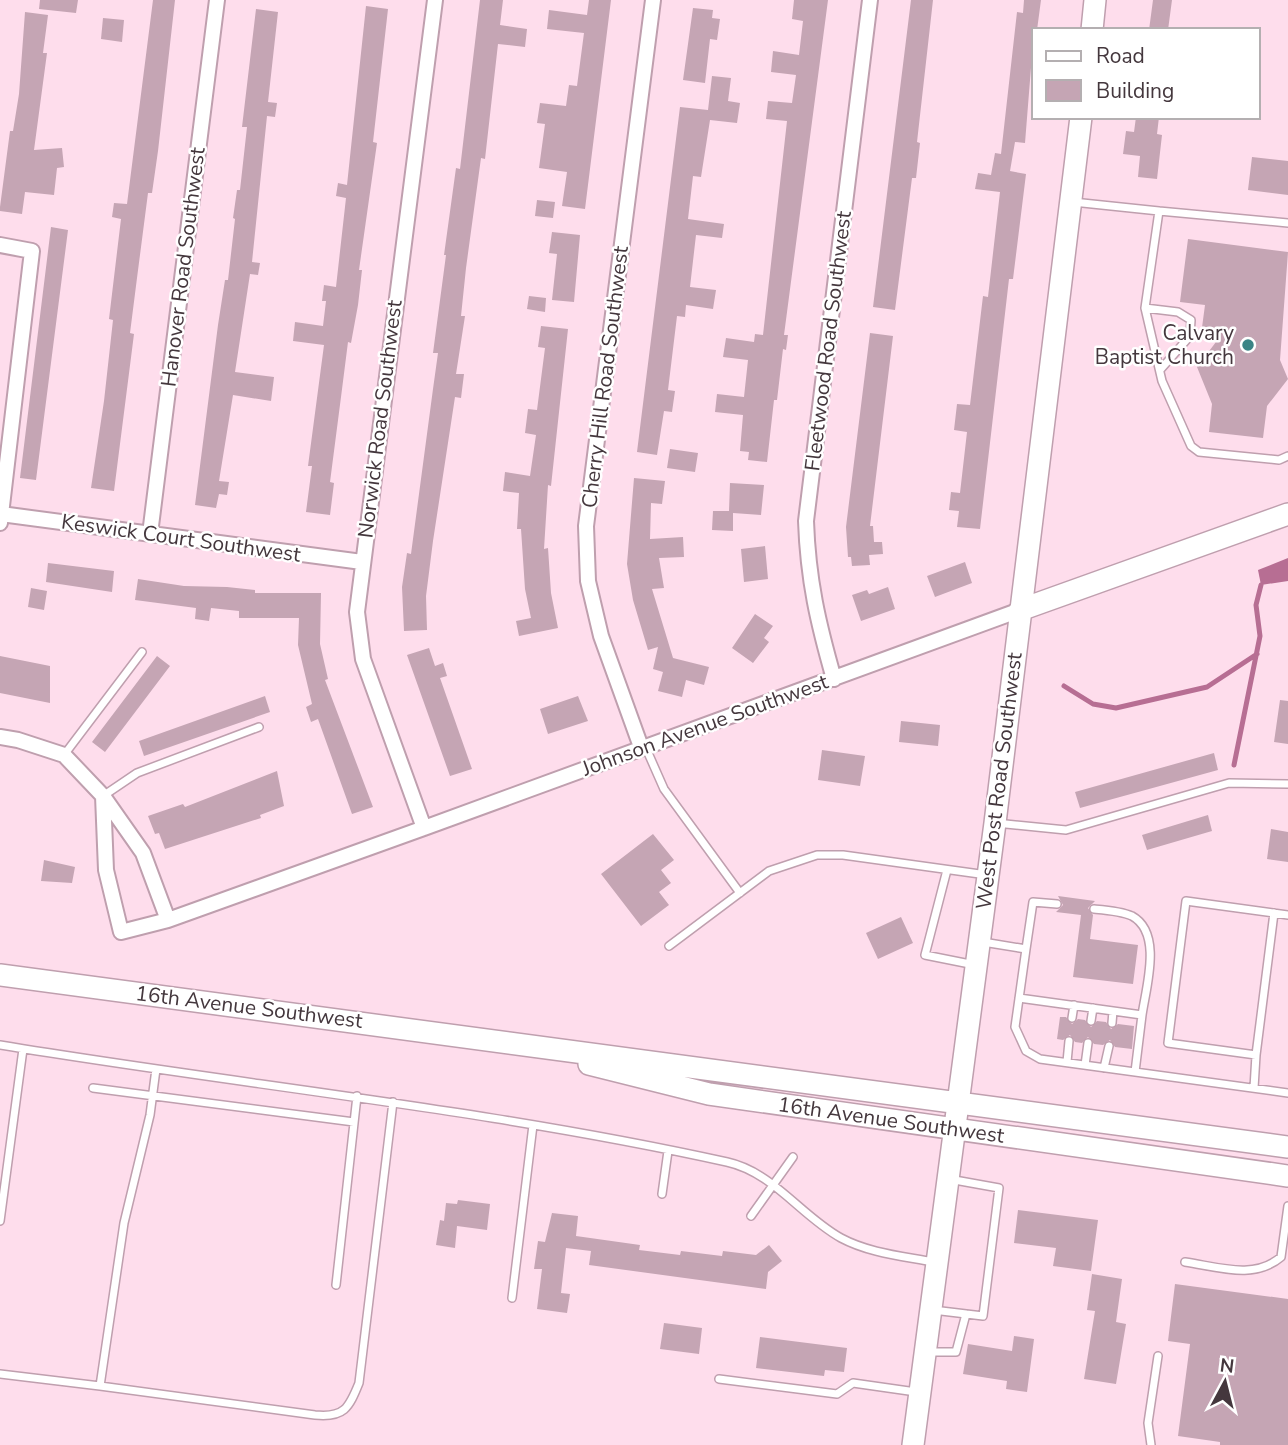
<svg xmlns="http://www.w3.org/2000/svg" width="1288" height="1445" viewBox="0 0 1288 1445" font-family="'Nunito Sans',sans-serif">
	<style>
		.water { fill: #b76e93 }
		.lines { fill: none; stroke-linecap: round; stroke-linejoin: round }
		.stream { stroke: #b76e93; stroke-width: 5 }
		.building { fill: #c5a5b4 }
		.lane-casing { stroke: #bf9fae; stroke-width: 10 }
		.street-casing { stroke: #bf9fae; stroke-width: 18 }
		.secondary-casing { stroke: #bf9fae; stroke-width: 24 }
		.lane { stroke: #fff; stroke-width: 7 }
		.street { stroke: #fff; stroke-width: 14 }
		.secondary { stroke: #fff; stroke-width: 21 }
		.poi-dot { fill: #3a8385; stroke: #fff; stroke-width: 2.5 }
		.labels { text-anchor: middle; stroke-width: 5; stroke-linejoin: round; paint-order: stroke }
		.street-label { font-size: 21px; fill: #44373d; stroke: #fff }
		.poi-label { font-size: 21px; fill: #44373d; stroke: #fff; text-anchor: end }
	</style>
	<rect width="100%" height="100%" fill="#feddec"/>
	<path class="water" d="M1288 558V581L1261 585 1258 570Z"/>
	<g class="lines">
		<path class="stream" d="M1064 686 1093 704 1116 708 1207 687 1257 654
			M1234 765 1260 636 1256 605 1261 585"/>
	</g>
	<path class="building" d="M40 0H78L76 13 39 9Z
		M153 0H175L158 151 152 193H148L137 278 130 333 134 334 114 491 91 488 104 401 113 320 109 319 121 219 112 217 114 203 127 204Z
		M480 0H503L500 25 527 29 525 47 498 44 485 159 481 158 466 268 461 316H465L456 374H464L461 398 455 397 433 541 426 596 427 630 404 631 402 587 407 553 411 554 433 389 438 353H433L446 255H444L456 168 460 169Z
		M589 0H611L585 209 562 206 567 172 539 168 545 124 537 123 540 103 566 106 569 85 577 86 584 33 547 29 549 10 587 15Z
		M794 0H828L784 335H788L786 350 783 349 777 400H774L767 462 748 460 749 452 740 451 743 415 715 412 717 394 744 397 748 360 723 357 726 338 754 342 755 334 763 335 787 121 766 119 768 101 792 103 796 75 771 72 773 51 799 55 803 21 792 19Z
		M911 0H933L917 142 920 143 916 178H912L895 310 873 307Z
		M1024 0H1041L1037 30H1034L1025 143 1015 142 1010 171 1026 174 1013 279H1009L980 529 957 527 959 511 949 510 951 492 960 493 967 432 954 430 957 404 970 405 983 296 988 297 1000 192 975 189 978 173 991 175 995 153 1001 154 1017 12 1023 13Z
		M1153 0H1172L1168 30H1149Z
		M366 6 388 9 373 142 377 143 359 270H362L358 305 351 343 348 342 341 397 330 482 334 483 330 515 306 512 312 466H308L324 345 293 341 295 322 323 326 326 301H322L324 285 336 287 346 198 336 196 338 183 347 185Z
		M693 8 713 10 712 18 720 19 717 40 710 39 705 83 683 80Z
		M256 9 278 12 268 102 277 103 275 117 267 116 252 262 260 263 258 275 250 274 235 372 274 377 271 401 233 395 219 481 229 482 227 495 219 494 216 508 195 505 218 325 225 280H228L235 219 233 218 237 190H240L247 127H242Z
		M25 12 48 15 43 53H47L34 150 62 148 64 167 57 168 54 195 25 192 22 214 0 211V207L10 131H13L19 94Z
		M103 18 124 20 122 42 101 39Z
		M712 76 731 78 728 101 740 103 737 123 710 120 701 177 693 176 688 219 724 224 722 238 696 235 690 287 716 290 713 309 686 305 685 317 677 316 668 390 675 391 672 412 664 411 657 455 637 452 680 107 708 110Z
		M1136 117H1159L1157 134 1162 135 1157 179 1138 177 1140 156 1123 154 1126 131 1134 132Z
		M1252 157 1288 161V195L1248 190Z
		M537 200 555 202 553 218 535 216Z
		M51 227 68 230 36 480 20 478Z
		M552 232 580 235 574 302 552 300 557 254 549 253Z
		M1188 239 1288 252 1280 360 1288 379 1267 406 1263 438 1209 432 1212 404 1197 367 1219 338 1201 335 1205 305 1180 302Z
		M529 296 546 298 545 312 527 309Z
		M541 326 568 329 551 486 548 485 544 549 548 548 551 593 558 628 519 636 516 621 531 618 525 589 521 529H517L519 493 503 491 505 472 530 476 536 435 525 433 528 409 537 410 545 348 538 347Z
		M870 333 893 336 870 526H873L874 542H882L883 554 869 555 870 565 852 566 851 557H848L846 527Z
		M670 449 698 453 695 472 667 468Z
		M634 478 665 481 662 504 651 503 650 539 683 537 684 557 659 558 664 588 652 589 673 658 709 667 704 685 686 680 682 697 658 691 663 672 653 669 658 647 648 650 633 600 627 564Z
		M730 483 764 485 761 515 733 513V531L712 530 713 511H729Z
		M765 546 768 579 744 582 741 549Z
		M965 562 972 583 935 597 927 576Z
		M48 563 114 571 112 592 46 582Z
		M138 579 184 586 227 587 255 590V593H321L320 644 328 679 325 680 373 807 352 814 318 719 311 722 306 707 312 704 298 645 299 618H239V611L211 608 209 621 195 619 196 608 135 600Z
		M888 587 895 609 861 621 852 595 867 590 869 594Z
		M31 588 47 591 44 610 28 607Z
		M755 614 773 626 764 638 769 642 753 663 732 648Z
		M429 648 435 666 443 663 447 676 440 678 472 769 450 776 407 655Z
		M0 656 50 666V703L0 693Z
		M157 656 170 666 105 752 92 742Z
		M265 696 270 712 144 756 139 741Z
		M578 696 588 721 548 734 540 709Z
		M1280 700 1288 701V744L1274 742Z
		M901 721 940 725 938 746 899 742Z
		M822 750 865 756 860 786 818 780Z
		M1214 753 1218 770 1080 808 1075 792Z
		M277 771 284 806 260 815 261 818 165 849 159 833 155 834 148 816 183 804 185 807Z
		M1208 815 1212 831 1147 850 1142 835Z
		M1271 829 1288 832V862L1267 859Z
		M653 834 674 860 661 870 671 883 659 892 669 905 641 926 601 874Z
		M44 860 75 867 72 883 41 881Z
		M1058 896 1095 901 1088 908 1093 915 1090 939 1138 945 1133 984 1073 977 1081 915 1056 912 1063 905Z
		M901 917 913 943 878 959 866 933Z
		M1060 1017H1066L1072 1024 1078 1019 1085 1020 1091 1027 1097 1021 1106 1022 1111 1029 1118 1024 1134 1026 1132 1049 1115 1047 1110 1040 1103 1045 1094 1044 1088 1037 1082 1043 1075 1042 1070 1035 1063 1040 1057 1039Z
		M458 1200 490 1204 487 1230 457 1226 455 1248 436 1245 440 1220 444 1221 446 1203 457 1204Z
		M1018 1210 1098 1220 1091 1271 1053 1266 1056 1248 1014 1243Z
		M552 1213 578 1216 576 1236 640 1245 639 1250 680 1255 681 1251 722 1256 723 1251 756 1255 769 1245 782 1261 768 1272 766 1289 589 1265 591 1251 566 1248 561 1293 570 1294 567 1313 537 1309 542 1269H534L538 1241 545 1242Z
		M1092 1274 1122 1279 1116 1322 1126 1324 1116 1384 1084 1379 1095 1311 1087 1310Z
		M1175 1284 1288 1299V1445H1220V1442L1178 1436 1190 1344 1168 1341Z
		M664 1323 702 1328 699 1354 660 1349Z
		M1014 1336 1034 1339 1027 1392 1006 1389 1007 1381 963 1374 968 1344 1012 1351Z
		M760 1337 847 1348 844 1372 825 1370 824 1376 756 1368Z"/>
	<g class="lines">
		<defs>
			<path id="lane" d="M1073 202 1159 211
				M1288 223 1159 211 1145 308 1162 381 1191 446 1199 452 1279 460 1288 456
				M1145 308 1178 312 1191 320 1190 336 1160 370
				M645 746 664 789 740 893
				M64 755 142 652
				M103 796 137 773 259 727
				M996 823 1066 830 1229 783 1288 784
				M947 870 925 955 975 965
				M1094 909C1106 910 1121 911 1132 916 1163 933 1146 987 1142 1015
				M983 942 1026 949 1015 1027 1026 1051 1040 1059 1288 1093
				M669 946 769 871 817 855H843L987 875
				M1026 949 1033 902 1057 904
				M1019 998 1142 1015 1135 1072
				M1072 1018 1074 1005
				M1091 1021 1093 1008
				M1112 1023 1113 1011
				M0 1045C242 1085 487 1109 727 1162 773 1172 801 1216 841 1238 869 1253 902 1256 933 1262
				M1256 1055 1274 913
				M1067 1062 1069 1041
				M1085 1065 1088 1043
				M1104 1068 1109 1046
				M156 1069 150 1115 124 1223 100 1386 315 1415C344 1418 349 1408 359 1383L393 1102
				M93 1088 354 1122
				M1254 1088 1256 1055 1168 1043 1186 901 1288 915
				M662 1194 668 1151
				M751 1216 793 1157
				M0 1221 23 1049
				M1185 1262C1219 1267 1254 1280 1281 1257L1288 1206
				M336 1285 357 1096
				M512 1298 533 1125
				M933 1310 983 1316 999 1188 949 1179
				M926 1352H956L966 1314
				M0 1374 100 1386
				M719 1379 837 1394 853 1383 916 1392
				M1151 1445 1148 1423 1158 1356"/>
			<path id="street" d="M0 245 32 251 0 523
				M1 514 362 562
				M150 534 217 0
				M834 679C818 623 808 580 806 521L870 0
				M0 737 18 740 64 755 103 796 143 853 168 920
				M641 747 601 636 588 581 586 526 653 0
				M103 796 106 870 121 932 168 920 424 828 1020 610
				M424 828 363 659 357 612 435 0"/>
			<path id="secondary" d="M1092 30 1095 0
				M1020 610 1288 514
				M0 975 1288 1147
				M589 1064 709 1094 1288 1176
				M913 1445 995 823 1081 117"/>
		</defs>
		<use href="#lane" class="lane-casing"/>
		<use href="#street" class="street-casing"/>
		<use href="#secondary" class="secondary-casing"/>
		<use href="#lane" class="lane"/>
		<use href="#street" class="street"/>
		<use href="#secondary" class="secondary"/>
	</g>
	<circle class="poi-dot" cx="1248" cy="345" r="7"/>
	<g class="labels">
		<g class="street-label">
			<text transform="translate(183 267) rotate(-83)" y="7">Hanover Road Southwest</text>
			<text transform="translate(828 341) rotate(-83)" y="7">Fleetwood Road Southwest</text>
			<text transform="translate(605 377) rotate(-83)" y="7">Cherry Hill Road Southwest</text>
			<text transform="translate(380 419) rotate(-83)" y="7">Norwick Road Southwest</text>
			<text transform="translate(181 538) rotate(8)" y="7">Keswick Court Southwest</text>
			<text transform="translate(705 725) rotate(-20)" y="7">Johnson Avenue Southwest</text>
			<text transform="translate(999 781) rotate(-83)" y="7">West Post Road Southwest</text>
			<text transform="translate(249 1007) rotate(7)" y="7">16th Avenue Southwest</text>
			<text transform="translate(891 1120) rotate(8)" y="7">16th Avenue Southwest</text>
		</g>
		<g class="poi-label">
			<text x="1234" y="340">Calvary<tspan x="1234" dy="24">Baptist Church</tspan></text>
		</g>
	</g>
	<rect x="1032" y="28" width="228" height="91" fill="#ffffff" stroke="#b4afb1" stroke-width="2"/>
	<rect x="1046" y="51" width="35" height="10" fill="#ffffff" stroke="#b4afb1" stroke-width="2"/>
	<text x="1096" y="63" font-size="21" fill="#44373d">Road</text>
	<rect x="1046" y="80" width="35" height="21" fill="#c5a5b4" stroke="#b4afb1" stroke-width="2"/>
	<text x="1096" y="98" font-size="21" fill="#44373d">Building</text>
	<g transform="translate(1225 1382) rotate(7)" stroke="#ffffff" stroke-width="5" paint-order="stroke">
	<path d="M0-5L12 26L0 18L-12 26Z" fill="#44373d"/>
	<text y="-10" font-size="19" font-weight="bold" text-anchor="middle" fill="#44373d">N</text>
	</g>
</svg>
